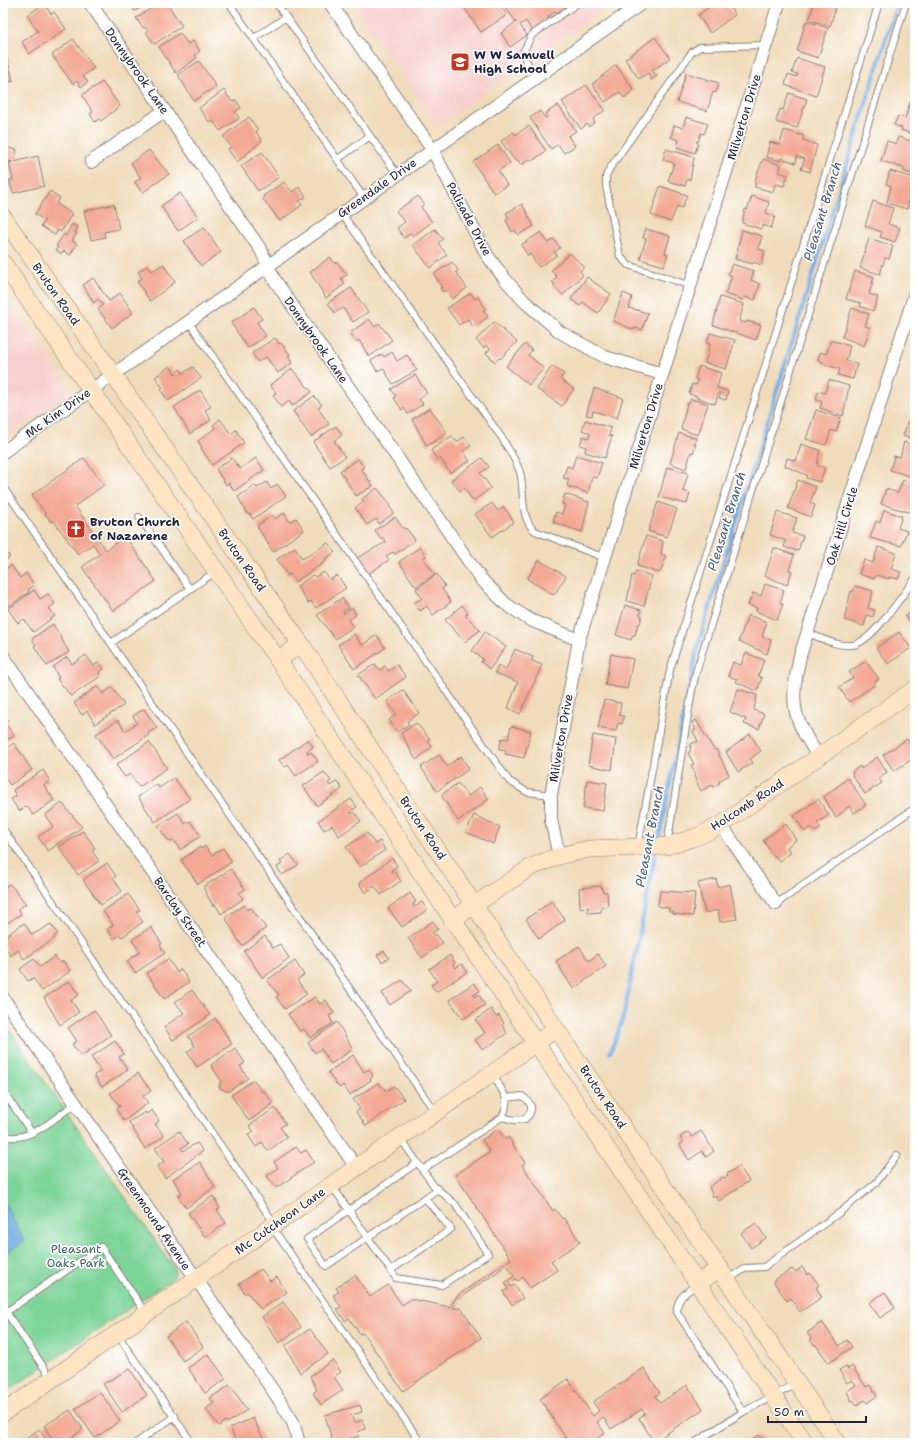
<svg xmlns="http://www.w3.org/2000/svg" width="918" height="1446" viewBox="0 0 918 1446" font-family="'Shantell Sans',sans-serif">
	<style>
		.built { fill: #f7d0cd }
		.green { fill: #7dd499; stroke: #507b6a }
		.water { fill: #74afe5; stroke: #4b6890 }
		.lines { fill: none; stroke-linecap: round; stroke-linejoin: round }
		.stream { stroke: #74afe5; stroke-width: 4 }
		.building { fill: #f3a893 }
		.lane-casing { stroke: #897e7a; stroke-width: 8 }
		.street-casing { stroke: #897e7a; stroke-width: 14 }
		.secondary-casing { stroke: #897e7a; stroke-width: 18 }
		.lane { stroke: #fff; stroke-width: 6 }
		.street { stroke: #fff; stroke-width: 12 }
		.secondary { stroke: #fde5c4; stroke-width: 17 }
		.labels { text-anchor: middle; stroke-width: 3.5; stroke-linejoin: round; paint-order: stroke }
		.poi-label { font-size: 12px; font-weight: bold; fill: #22223b; stroke: #fff; text-anchor: start }
		.street-label { font-size: 12px; fill: #22223b; stroke: #fff }
		.park-label { font-size: 12px; fill: #42605c; stroke: #fff }
		.water-label { font-size: 13px; font-style: italic; fill: #435a7f; stroke: #fff }
	</style>
	<rect width="100%" height="100%" fill="#fff"/>
	<filter id="ink" filterUnits="userSpaceOnUse"><feTurbulence type="fractalNoise" baseFrequency=".025" numOctaves="2"/><feDisplacementMap in="SourceGraphic" scale="8" xChannelSelector="R" yChannelSelector="G"/><feConvolveMatrix kernelMatrix="1 2 1 2 8 2 1 2 1" color-interpolation-filters="sRGB"/></filter>
	<filter id="wash" filterUnits="userSpaceOnUse"><feTurbulence type="fractalNoise" baseFrequency=".012" numOctaves="4" result="noise"/><feDisplacementMap in="SourceGraphic" scale="16" xChannelSelector="R" yChannelSelector="G"/><feGaussianBlur stdDeviation="0.9" result="paint"/><feColorMatrix in="noise" values="0 0 0 0 0 0 0 0 0 0 0 0 0 0 0 0 0 1.4 0 .05"/><feComposite in="paint" operator="in"/></filter>
	<g filter="url(#wash)">
		<rect width="100%" height="100%" fill="#f0dbba"/>
		<path class="built" d="M352 3H613L437 126Z
			M3 294 69 387 65 396 3 439Z"/>
		<path class="green" d="M3 1021 174 1268 175 1274 172 1279 3 1394Z"/>
		<path class="water" d="M3 1200 24 1241 6 1253 3 1249Z"/>
		<g class="lines">
			<path class="stream" d="M658 843 698 645 897 3
				M610 1053 623 1018 656 851"/>
		</g>
		<g id="blocks">
			<path class="building" d="M127 3H148L135 11 130 5 129 6Z
				M159 3H167L182 26 154 44 146 32 148 31 145 27 143 28 136 18Z
				M461 3H498L507 15 481 32Z
				M502 3H572L557 13 556 11 548 17 549 19 532 31 526 21 520 25 527 35 510 47 501 33 516 22Z
				M709 3H727L735 15 710 33 698 15 711 6Z
				M814 3H837L830 26 809 20Z
				M44 4 51 14 54 12 66 29 29 54 22 42 38 31 27 15Z
				M806 21 828 28 818 58 797 51Z
				M180 33 188 44 193 41 200 51 195 55 197 58 176 73 159 47Z
				M655 37 670 58 652 71 657 76 651 80 648 73 639 79 625 59Z
				M73 39 94 68 83 76 88 82 81 87 77 81 73 84 52 55Z
				M3 50H5L13 81 3 84Z
				M797 58 825 67 816 96 785 85 788 74 797 77 798 74 792 73Z
				M199 61 216 86 194 101 178 75Z
				M616 65 634 90 624 98 620 92 605 102 592 84Z
				M686 73 719 83 716 93 713 92 707 111 677 102Z
				M102 82 120 106 101 121 99 119 95 122 90 114 93 112 82 95Z
				M586 85 605 110 593 119 595 122 589 127 587 124 581 129 562 102Z
				M224 90 232 102 236 100 241 108 235 112 239 118 220 131 213 121 210 123 199 108Z
				M789 93 807 99 797 128 776 122 780 109 783 110Z
				M910 103 915 105V135L901 130 902 128 894 125 898 116 905 118Z
				M558 105 576 131 568 136 575 146 564 153 558 144 551 149 530 118 540 111 545 118 547 117 545 114Z
				M249 117 258 130 256 132 262 141 237 162 228 149 231 147 223 136Z
				M686 117 708 124 704 134 701 133 698 142 696 141 698 144 695 153 677 147 679 140 671 137 674 125 683 128Z
				M529 126 546 151 532 161 530 159 521 165 518 160 515 161 501 141 514 132 515 135Z
				M784 130 804 136 803 140 817 145 810 172 801 169 805 159 797 156 796 163 781 158 780 161 766 157 770 142 780 145Z
				M898 137 915 142 912 158 915 159V175L903 171 904 168 881 161 887 141 896 144Z
				M498 145 510 163 498 171 507 185 494 193 473 162Z
				M5 147 17 150 14 162 38 156 44 186 13 193 9 180H13L9 163 12 162 3 160Z
				M666 149 694 157 690 180 687 179 685 186 668 181 674 163 663 160Z
				M149 150 169 174 142 193 135 182 141 178 131 163Z
				M262 152 279 177 258 191 241 166Z
				M763 159 781 165 779 172 788 175 784 186 775 184 773 192 755 187V180Z
				M890 171 915 178 907 209 887 203 891 186 886 184Z
				M284 182 292 192 299 187 306 197 299 201 302 205 280 221 263 199 264 198 263 196Z
				M660 186 687 195 682 208 677 206 671 222 651 215Z
				M50 191 60 198 56 203 72 214 61 232 58 230 55 235 41 226 45 221 35 214Z
				M180 193 198 217 178 231 161 206Z
				M418 196 424 204 421 207 432 222 413 236 411 233 404 238 397 228 405 222 396 211Z
				M752 196 769 202 766 213 775 216 771 228 763 225 761 229 742 223 745 209 747 210Z
				M873 201 893 208 888 224 900 228 895 242 880 237 882 232 865 226Z
				M114 204 119 229 104 232 105 237 91 240 84 211Z
				M522 204 534 226 518 235 515 230 512 232 506 220 509 218 506 213Z
				M72 224 78 228 75 232 77 233 72 241 77 244 70 255 64 251 61 254 56 250 58 247 56 246 64 234 66 236Z
				M204 227 221 252 201 266 184 241Z
				M435 229 443 239 438 243 447 255 430 268 413 245Z
				M646 229 670 236 665 253 668 254 664 266 640 259 646 239 643 238Z
				M742 230 762 236 758 249 765 251 761 265 754 262 753 264 735 259Z
				M541 232 548 243 554 239 560 248 554 252 557 255 539 267 530 254 528 256 521 245Z
				M869 238 893 246 889 259 885 258 880 274 860 268Z
				M570 253 584 267 580 271 583 275 563 295 553 286 555 284 552 282 557 277 551 271Z
				M330 257 335 264 337 262 347 275 341 278 345 284 326 298 310 272Z
				M452 262 458 270 456 272 467 288 452 299 446 290 443 292 440 288 442 287 434 274Z
				M163 264 175 282 150 301 137 281 142 278 138 272 148 265 152 271Z
				M732 264 754 271 751 280 760 284 755 300 745 297 743 300 725 294 732 276 728 274Z
				M855 271 874 277 869 294 878 297 873 311 860 306 861 303 846 299Z
				M587 277 611 294 598 313 583 302 580 306 571 299Z
				M93 278 109 301 120 293 133 313 112 328 98 309 103 305 98 299 94 303 83 285Z
				M351 288 368 312 353 322 343 308 335 313 328 303Z
				M471 293 475 299 478 297 486 309 483 310 488 317 473 327 468 319 459 325 447 308Z
				M623 293 632 297 629 308 648 313 642 330 635 328 634 330 613 321Z
				M720 297 744 304 739 321 746 323 747 321 761 325 756 340 713 325Z
				M254 307 262 319 257 322 266 336 248 348 231 323Z
				M852 308 869 314 865 326 870 328 864 346 842 337Z
				M369 319 375 327 379 323 392 340 369 357 359 340 357 342 350 333Z
				M494 322 517 342 500 359 499 358 495 362 486 353 490 349 486 345 484 348 476 340Z
				M710 333 735 340 726 369 705 363 710 344 707 343Z
				M275 338 279 344 281 343 290 355 288 356 292 363 278 373 266 357 258 362 252 353Z
				M831 340 850 346 846 361 857 364 853 379 838 375 840 369 823 364V362L818 360 820 352 826 354Z
				M525 344 532 350 528 355 544 368 529 385 506 366Z
				M392 352 397 361 407 355 417 370 393 384 383 368 377 371 371 361 382 354 384 357Z
				M170 366 175 374 180 369 183 373 193 367 201 378 168 401 161 390 163 388 155 377Z
				M552 366 564 374 560 379 574 389 562 406 537 389Z
				M699 366 721 373 717 388 728 391 726 400 719 398 721 393 719 392 715 404 697 398V396L689 394 692 384 696 385 698 380 695 379Z
				M292 369 312 392 292 406 289 401 281 407 273 395 276 393 270 385Z
				M415 375 427 393 419 399 423 404 408 414 404 408 402 410 394 398 396 396 391 389Z
				M829 380 849 386 843 416 820 408 822 402 816 400 818 391 825 393Z
				M594 388 623 398 617 418 593 411 592 416 586 415Z
				M200 390 211 407 205 410 211 420 190 434 174 407Z
				M314 396 322 405 318 408 329 424 311 437 293 411Z
				M691 399 708 404 698 435 681 429 687 403 689 404Z
				M430 408 447 433 427 446 412 419Z
				M915 408V438L910 437V438L903 436 908 421 910 422Z
				M816 410 841 418 836 432 831 430 826 445 806 439Z
				M220 419 231 434 236 430 244 443 212 465 201 448 202 447 198 441 215 428 213 425Z
				M585 420 611 428 609 436H612L605 458 585 452 586 447 580 445 583 436 589 438 590 433 582 430Z
				M336 426 342 435 334 441 345 457 330 467 313 442Z
				M679 433 696 438 694 444H696L693 453 691 452 686 469 670 463Z
				M452 436 457 442 464 437 471 446 463 451 470 461 450 473 440 458 437 460 431 450Z
				M904 442 915 446V478L890 470 894 456 900 457Z
				M801 444 820 450 817 465 825 468 820 482 806 478 807 475 785 466 787 458 796 461Z
				M576 455 602 463 597 478 592 477 588 493 567 486 569 479 563 478 567 466 572 468Z
				M84 458 104 485 75 506 106 550 125 536 156 581 113 611 82 567 100 554 93 544 78 554 53 520 51 522 32 495Z
				M232 458 240 469 256 458 264 470 234 491 229 483 226 485 216 469Z
				M482 458 489 467 480 473 491 488 473 501 464 488 460 491 451 480Z
				M358 459 364 467 361 469 373 486 356 496 340 471Z
				M667 467 688 473 683 491 690 493 687 504 659 497Z
				M798 480 816 487 810 503 815 505 811 517 788 508Z
				M903 480 915 483V514L881 504 886 489 898 493Z
				M267 482 271 489 277 484 286 496 253 519 250 514 248 515 238 497 255 485 257 488Z
				M377 488 391 505 389 506 394 513 379 524 376 519 367 525 355 508 364 502 362 499Z
				M565 494 589 502 582 532 553 522 556 512 562 514 565 505 562 504Z
				M658 502 677 509 667 537 648 531Z
				M492 503 498 511 504 507 514 522 492 537 475 514Z
				M884 510 902 516 898 528 907 531 901 546 870 538 876 521 880 523Z
				M777 512 797 518 792 533 803 536 798 551 784 547 786 541 770 535Z
				M284 513 290 522 296 518 304 530 273 552 257 526 272 515 275 519Z
				M395 517 403 528 407 529 415 540 395 554 393 552 386 556 389 560 368 574 357 558 386 542 383 538 381 539 375 530Z
				M646 536 663 541 661 554 666 556 660 573 637 566Z
				M328 543 335 552 325 559 326 561 295 582 290 574 288 576 277 559 295 547 302 559Z
				M420 547 426 556 423 558 435 574 416 587 399 562Z
				M878 547 896 553 891 569 901 572 898 579 889 577V579L876 575 874 579 859 574 864 560 873 563Z
				M3 548 10 557 3 562Z
				M774 548 794 555 789 570 792 571 787 585 765 576Z
				M539 560 566 576 554 595 527 579Z
				M11 565 20 578 26 573 34 585 28 590 29 592 6 608 3 604V571Z
				M636 571 652 576 644 606 627 601 632 575 634 576Z
				M324 572 330 580 337 575 346 588 316 608 311 601 308 603 297 586 313 575 315 577Z
				M437 574 445 586 442 589 451 602 433 615 427 606 420 611 414 603 422 598 416 589Z
				M765 584 784 590 780 603 783 604 777 620 756 611 757 608 748 605 753 593 761 596Z
				M855 586 873 591 868 608 875 610 873 617 867 615 864 626 844 620 851 591 853 592Z
				M34 590 40 599 48 594 55 604 49 608 55 616 33 632 24 619 18 623 8 609Z
				M342 598 349 608 343 612 344 614 352 608 356 615 348 620 353 627 335 639 317 615Z
				M462 605 468 613 465 615 480 630 465 642 445 620Z
				M625 605 641 610 640 615 642 616 640 624H638L635 635H633L631 640 616 635Z
				M914 610 915 621 911 624 905 616Z
				M748 615 767 622 762 637 771 640 767 654 739 641Z
				M53 624 69 652 47 666 34 646 36 645 32 639Z
				M485 632 506 647 490 669 481 662 483 659 472 651Z
				M899 632 911 648 888 664 876 648Z
				M354 634 362 645 377 635 385 648 354 669 338 645Z
				M515 649 533 657 532 661 542 665 520 714 508 708 518 682 495 673 498 665 506 669Z
				M746 653 764 660 758 676 762 678 757 691 736 682 737 679 728 676 733 662 741 665Z
				M611 654 633 659 627 689 605 685Z
				M86 655 94 666 99 662 104 669 99 672 101 676 71 696 57 679 59 678 53 667 67 657 72 664Z
				M866 661 879 679 873 683 875 685 849 702 839 687 853 678 849 672Z
				M375 664 380 670 385 666 388 671 397 665 406 677 375 699 358 675Z
				M98 686 103 694 112 687 124 705 95 724 87 711 82 715 74 703Z
				M738 689 757 695 754 710 764 714 759 729 744 724 746 719 730 712Z
				M403 690 419 713 407 721 409 724 397 732 389 720 396 714 387 701Z
				M604 700 621 703 619 715 624 716 622 724 618 723 616 731 598 728Z
				M144 709 157 728 148 733 149 735 113 759 96 734 118 720 125 731 137 723 133 716Z
				M3 713 8 720 5 723 14 735 3 743Z
				M696 720 714 750 716 749 729 775 719 781 720 783 713 787 712 785 701 791 694 776 696 775 691 765 694 764 688 753 690 752 691 744 698 741 693 731 696 730 692 722Z
				M416 723 430 739 428 741 432 747 416 760 401 733Z
				M511 726 531 731 524 758 505 754 506 750 499 749 502 738 508 739Z
				M750 734 761 751 750 759 753 763 738 772 726 752Z
				M593 735 616 739 612 770 588 765Z
				M308 739 313 747 307 751 308 754 311 752 318 761 296 776 288 765 285 767 279 760Z
				M907 739 915 751V757L894 771 883 755Z
				M149 742 167 768 139 787 130 774 125 777 116 765Z
				M14 743 32 770 10 785 4 776 3 777V750Z
				M439 755 447 766 461 756 469 769 437 791 421 767Z
				M877 757 887 772 878 778 882 783 865 794 852 775 853 774 852 772 860 766 861 769Z
				M43 770 50 781 44 785 54 800 33 815 27 806 19 811 11 799 16 796 13 790Z
				M324 772 331 781 328 783 330 786 337 781 342 789 317 806 303 786Z
				M174 778 190 799 155 822 138 797 157 784 159 788Z
				M848 778 866 805 854 813 849 806 836 818 824 797Z
				M587 780 607 783 603 811 583 808Z
				M458 783 468 796 480 787 489 799 458 821 441 795Z
				M351 799 357 807 350 811 351 814 354 812 361 821 339 836 332 825 324 830 318 821Z
				M818 799 829 815 817 823 821 828 815 832 811 827 805 832 794 816Z
				M62 803 82 827 48 851 38 837 53 827 45 815Z
				M178 813 185 824 190 821 201 836 180 850 174 840 171 842 167 839 158 826Z
				M474 815 500 827 493 844 466 832Z
				M786 824 796 840 787 847 791 853 779 861 775 855 774 857 763 840Z
				M83 831 95 848 92 851 99 861 78 875 59 847Z
				M367 833 375 844 380 841 385 850 360 867 346 847Z
				M205 846 212 855 223 848 232 862 198 884 181 860 200 847 201 849Z
				M290 854 298 865 282 875 277 867 282 864 280 861Z
				M392 858 397 866 391 870 393 873 395 872 401 881 381 895 375 886 365 893 359 883Z
				M107 863 116 876 113 878 122 891 101 905 83 880Z
				M231 869 245 889 239 893 243 899 221 914 215 904 213 906 203 887Z
				M716 879 718 887 730 884 737 919 720 922 718 910 705 913 698 883Z
				M10 884 26 904 18 909 21 914 3 926V888Z
				M601 886 603 892H607L608 906 601 907V912L588 913V907L580 908 579 888Z
				M660 891 695 893 693 916 673 914V912H669V908L658 906Z
				M410 893 416 902 413 904 414 907 422 902 427 910 402 927 388 908Z
				M128 894 140 910 136 912 143 922 122 937 120 935 114 939 107 929 113 925 103 911Z
				M552 901 565 920 539 939 526 919Z
				M244 905 247 910 251 908 266 928 242 946 225 917Z
				M433 921 438 929 432 933 434 936 436 934 443 943 422 958 408 938Z
				M24 923 32 935 51 924 58 934 54 936 55 938 24 959 18 950 11 956 3 944V938Z
				M151 927 162 944 160 945 165 953 135 973 127 961 140 952 132 940Z
				M265 936 273 948 280 944 289 958 263 978 244 951Z
				M579 946 589 961 598 954 606 966 573 989 556 961Z
				M384 951 389 958 382 962 377 955Z
				M450 955 455 963 453 965 455 968 462 964 467 972 436 992 431 985 437 981 429 969Z
				M55 956 60 963 63 961 70 971 42 991 33 978 28 981 20 969 34 959 40 967Z
				M168 959 177 972 181 969 189 982 164 999 147 973Z
				M295 961 304 975 297 980 307 994 285 1009 276 997 279 995 267 980Z
				M402 980 411 991 390 1005 382 993Z
				M69 981 79 995 71 1000 79 1012 60 1025 44 998Z
				M474 983 480 991 473 995 475 997 478 994 485 1005 463 1019 449 1000Z
				M192 990 210 1015 173 1040 164 1027 184 1013 175 1002Z
				M315 997 320 1004 326 1000 334 1013 329 1016 333 1023 310 1038 304 1029 300 1031 288 1014Z
				M491 1009 496 1017 499 1015 504 1023 502 1025 507 1033 483 1050 475 1040 485 1033 476 1020Z
				M94 1010 111 1035 81 1056 72 1044 77 1041 68 1028Z
				M215 1018 232 1044 197 1067 187 1052 195 1046 188 1036Z
				M337 1022 353 1049 331 1064 321 1049 315 1053 308 1043Z
				M115 1041 124 1054 119 1057 128 1070 102 1087 94 1075 101 1071 91 1057Z
				M235 1048 245 1063 240 1066 248 1078 229 1091H226L219 1087 221 1080 211 1065Z
				M353 1055 364 1072 369 1069 373 1076 370 1079 371 1080 350 1095 343 1085 340 1088 336 1084 328 1072Z
				M138 1073 151 1091 143 1096 148 1103 124 1121 116 1109 120 1106 110 1093Z
				M254 1080 262 1092 264 1090 273 1104 249 1121 231 1095Z
				M378 1083 386 1091 394 1086 404 1099 366 1126 356 1112 360 1109 353 1099Z
				M275 1108 286 1124 280 1127 287 1137 268 1151 262 1142 256 1147 248 1135 254 1131 249 1126Z
				M152 1110 159 1121 155 1124 164 1136 145 1149 129 1122 145 1112 146 1114Z
				M498 1129 505 1139 508 1137 525 1163 522 1165 553 1211 555 1209 562 1219 564 1218 580 1242 551 1261 557 1270 530 1288 523 1277 518 1281 516 1279 509 1283 511 1287 514 1285 523 1298 512 1305 503 1292 508 1289 505 1283 514 1276 507 1265 461 1297 453 1308H461L481 1338 403 1391 363 1333 360 1334 349 1318 345 1321 337 1309 341 1307 333 1295 339 1292 336 1288 355 1275 370 1297 388 1285 402 1305 411 1299 450 1307 458 1295 511 1259 455 1175 490 1152 482 1140Z
				M179 1131 188 1144 181 1148 183 1151 197 1143 203 1151 165 1178 157 1166 164 1162 155 1148Z
				M701 1131 714 1151 706 1157 702 1151 689 1160 680 1145 683 1142 680 1137 688 1132 692 1137Z
				M296 1147 301 1153 306 1150 314 1162 276 1188 267 1176 278 1168 274 1162Z
				M200 1162 215 1187 186 1208 178 1196 182 1193 173 1179Z
				M739 1166 749 1181 719 1201 715 1195 713 1197 709 1187 723 1177 724 1178 728 1176 727 1174Z
				M213 1196 220 1208 217 1210 226 1223 205 1237 188 1213Z
				M756 1223 766 1238 751 1248 741 1233Z
				M802 1267 808 1275 810 1273 819 1285 816 1287 822 1297 800 1312 791 1298 787 1301 773 1281 792 1269 795 1272Z
				M261 1269 270 1281 277 1277 287 1292 261 1309 247 1292 245 1294 239 1284Z
				M885 1292 895 1308 880 1318 869 1303Z
				M283 1302 301 1327 279 1343 262 1317Z
				M186 1322 203 1347 183 1361 166 1336Z
				M822 1322 839 1346 847 1340 852 1347 829 1363 815 1344 814 1345 810 1340 812 1339 807 1333Z
				M310 1329 328 1354 300 1373 285 1346Z
				M208 1354 226 1379 205 1393 188 1368Z
				M333 1360 341 1372 334 1377 343 1390 321 1405 313 1393 317 1390 310 1376Z
				M846 1366 848 1369 852 1366 866 1387 870 1385 877 1396 867 1403 865 1400 857 1405 853 1400 851 1401 847 1391 856 1385 852 1380 847 1383 839 1370Z
				M644 1368 660 1393 655 1396 660 1403 687 1385 703 1409 654 1442 639 1418 645 1413 642 1409 611 1429 603 1417 597 1422 605 1433 590 1443H569L540 1399 568 1379 593 1416 599 1411 593 1402Z
				M130 1369 147 1395 122 1412 103 1384Z
				M230 1385 247 1410 227 1423 226 1421 219 1426 206 1409 214 1403 210 1398Z
				M100 1392 120 1421 95 1438 75 1409Z
				M360 1405 362 1412 351 1415 354 1423 362 1420 365 1429 357 1432 359 1436 333 1443 325 1415Z
				M70 1410 83 1429 71 1438 74 1443H55L44 1426Z
				M253 1418 265 1443H237L230 1428Z
				M39 1429 48 1443H19L25 1439Z
				M759 1435 765 1443H747Z"/>
		</g>
	</g>
	<g filter="url(#ink)">
		<use href="#blocks" fill-opacity="0" stroke="#897e7a" stroke-width="1"/>
		<g class="lines">
			<defs>
				<path id="lane" d="M229 3 364 198
					M276 3 397 174
					M254 38 286 17
					M537 78 522 54 532 35 578 3
					M338 159 370 136
					M342 214 502 438C508 449 516 460 520 472 525 490 519 518 535 531L605 558
					M691 286 628 265 620 256 606 186V176L610 168 692 52 700 47 766 45
					M188 321 509 781 527 792 551 795
					M3 487 435 1112
					M139 517 190 589
					M808 633C821 638 838 647 852 645 872 643 902 595 915 579
					M111 643 215 572
					M3 829 274 1223
					M667 845 691 696 696 672 906 3
					M638 847 670 670 879 3
					M776 904 915 808
					M3 1091 32 1133
					M502 1117 514 1120 525 1119C535 1110 532 1103 522 1096L506 1098
					M3 1136C30 1143 55 1118 76 1103
					M417 1163 307 1239 326 1266 438 1189
					M422 1170 502 1117C512 1099 502 1091 493 1075
					M332 1186 396 1278 442 1285 488 1254 455 1204 434 1186 400 1138
					M272 1227 421 1443
					M391 1270 451 1229 425 1198
					M729 1279 746 1268 764 1267 839 1213 876 1183 897 1155
					M696 1285C686 1292 676 1299 677 1312L743 1412
					M117 1334 192 1443
					M51 1378 6 1312 101 1247 145 1312
					M136 1443 175 1416
					M694 1443 743 1412 796 1384"/>
				<path id="street" d="M90 3 261 250 274 279 481 579 506 604 530 620 579 640
					M330 3 432 149 487 255 504 278 524 301 560 332 605 357 662 374
					M91 162 164 111
					M3 452 642 3
					M3 656 356 1167
					M819 757C791 716 790 703 800 656L915 293
					M721 825 776 904
					M559 856 551 820V795L579 640 779 3
					M3 998 276 1395 293 1422 299 1443"/>
				<path id="secondary" d="M3 217 301 644 556 1029 838 1443
					M3 263 278 660 805 1443
					M278 660 301 644
					M452 920 531 867 559 856 589 849 667 846 696 837 721 825 915 689
					M697 1284 720 1268
					M3 1413 556 1029"/>
			</defs>
			<use href="#lane" class="lane-casing"/>
			<use href="#street" class="street-casing"/>
			<use href="#secondary" class="secondary-casing"/>
			<use href="#lane" class="lane"/>
			<use href="#street" class="street"/>
			<use href="#secondary" class="secondary"/>
		</g>
	</g>
	<defs>
		<symbol id="school-square" viewBox="-11 -11 22 22"><rect x="-9" y="-9" width="18" height="18" rx="4" fill="#c8321e" stroke="#fff"/><path d="M0-5L7-2L0 1L-7-2ZM-4 1L0 2.5L4 1V4Q0 6-4 4Z" fill="#fff"/></symbol>
		<symbol id="church-square" viewBox="-11 -11 22 22"><rect x="-9" y="-9" width="18" height="18" rx="4" fill="#c8321e" stroke="#fff"/><path d="M-1.2-6h2.4v3.5h3.3v2.4h-3.3V6h-2.4V-.1h-3.3v-2.4h3.3Z" fill="#fff"/></symbol>
	</defs>
	<g fill-rule="evenodd">
		<use href="#school-square" x="449" y="51" width="22" height="22"/>
		<use href="#church-square" x="65" y="518" width="22" height="22"/>
	</g>
	<g class="labels">
		<g class="poi-label">
			<text x="474" y="59">W W Samuell<tspan x="474" dy="14">High School</tspan></text>
			<text x="90" y="526">Bruton Church<tspan x="90" dy="14">of Nazarene</tspan></text>
		</g>
		<g class="street-label">
			<text transform="translate(137 71) rotate(55)" y="4">Donnybrook Lane</text>
			<text transform="translate(744 117) rotate(-73)" y="4">Milverton Drive</text>
			<text transform="translate(377 188) rotate(-35)" y="4">Greendale Drive</text>
			<text transform="translate(469 219) rotate(62)" y="4">Palisade Drive</text>
			<text transform="translate(56 294) rotate(55)" y="4">Bruton Road</text>
			<text transform="translate(316 340) rotate(55)" y="4">Donnybrook Lane</text>
			<text transform="translate(58 413) rotate(-35)" y="4">Mc Kim Drive</text>
			<text transform="translate(646 426) rotate(-73)" y="4">Milverton Drive</text>
			<text transform="translate(842 526) rotate(-73)" y="4">Oak Hill Circle</text>
			<text transform="translate(242 560) rotate(55)" y="4">Bruton Road</text>
			<text transform="translate(561 738) rotate(-80)" y="4">Milverton Drive</text>
			<text transform="translate(747 805) rotate(-33)" y="4">Holcomb Road</text>
			<text transform="translate(423 828) rotate(56)" y="4">Bruton Road</text>
			<text transform="translate(180 912) rotate(55)" y="4">Barclay Street</text>
			<text transform="translate(603 1097) rotate(56)" y="4">Bruton Road</text>
			<text transform="translate(154 1219) rotate(56)" y="4">Greenmound Avenue</text>
			<text transform="translate(280 1221) rotate(-35)" y="4">Mc Cutcheon Lane</text>
		</g>
		<g class="park-label">
			<text x="76" y="1253">Pleasant<tspan x="76" dy="14">Oaks Park</tspan></text>
		</g>
		<g class="water-label">
			<text transform="translate(822 211) rotate(-73)" y="5">Pleasant Branch</text>
			<text transform="translate(726 521) rotate(-73)" y="5">Pleasant Branch</text>
			<text transform="translate(649 836) rotate(-79)" y="5">Pleasant Branch</text>
		</g>
	</g>
	<rect width="918" height="1446" fill="none" stroke="#fff" stroke-width="16"/>
	<path d="M768 1416v6h98v-6" fill="none" stroke="#22223b" stroke-width="2"/>
	<text x="774" y="1416" font-size="12" fill="#22223b" stroke="#ffffff" stroke-width="3" paint-order="stroke">50 m</text>
</svg>
